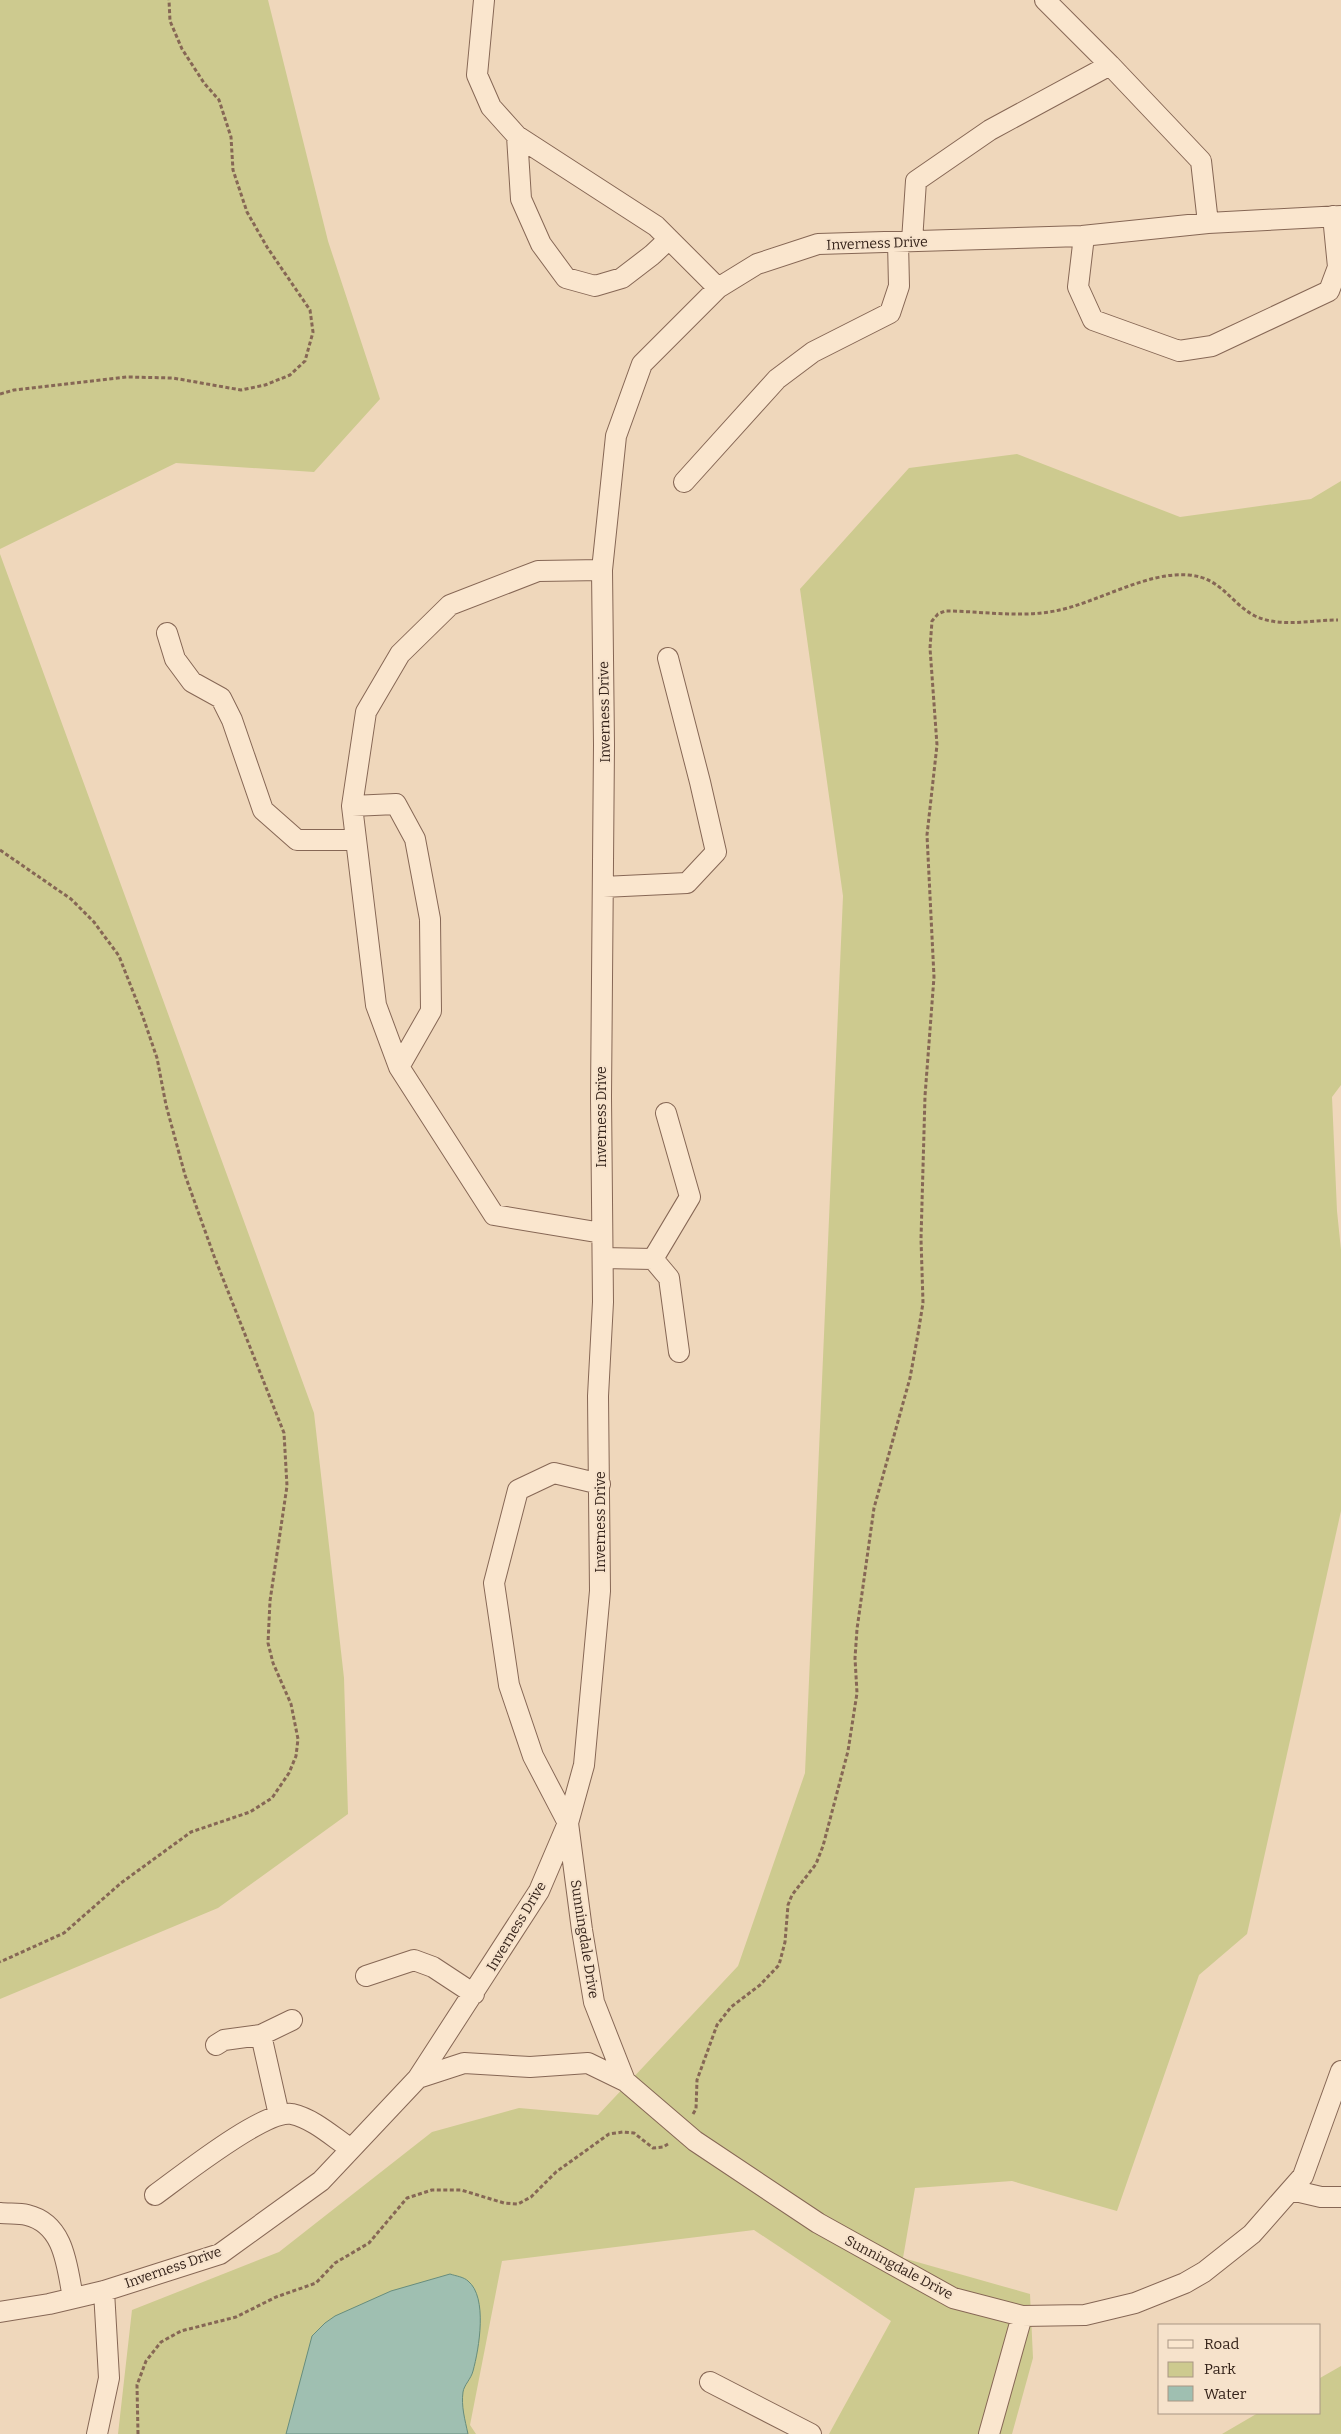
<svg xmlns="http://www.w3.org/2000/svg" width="1341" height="2434" viewBox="0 0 1341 2434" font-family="Bitter,serif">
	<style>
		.green { fill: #cdca8f }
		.water { fill: #9fbfb1; stroke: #678d7d }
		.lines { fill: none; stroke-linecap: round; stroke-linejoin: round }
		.minor-casing { stroke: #866755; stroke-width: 22 }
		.path { stroke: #866755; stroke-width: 3; stroke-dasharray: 4 2.5; stroke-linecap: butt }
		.minor { stroke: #fae6ce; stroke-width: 20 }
		.labels { text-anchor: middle; stroke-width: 4; stroke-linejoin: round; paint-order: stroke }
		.street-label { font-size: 14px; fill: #35231a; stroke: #f6e2cb }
	</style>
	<rect width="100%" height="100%" fill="#efd7bb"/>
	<path class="green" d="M0 0H268L328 241 380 399 314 472 176 463 0 549Z
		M1017 454 1180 517 1311 499 1341 481V1085L1332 1097 1337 1211 1341 1250V1511L1247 1934 1199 1975 1117 2211 1012 2181 915 2188 903 2258 1030 2294 1033 2358 1012 2434H829L891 2321 754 2230 502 2261 470 2425 476 2434H118L132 2310 279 2252 432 2132 519 2108 598 2115 738 1966 805 1773 843 896 800 589 909 468Z
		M0 554 314 1413 344 1678 348 1814 218 1908 0 1999Z
		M1341 2366V2434H1222L1258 2413H1320V2378Z"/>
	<path class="water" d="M450 2274C456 2276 464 2277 468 2281 488 2297 479 2349 473 2371 471 2379 464 2385 463 2392 461 2406 465 2420 468 2434H286L312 2336 325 2323 335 2316 391 2291Z"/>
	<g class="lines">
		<defs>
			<path id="minor" d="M484 0 477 75 491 107 517 136 521 199 541 244 566 278 595 286 622 278 652 255 669 239 718 288
				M1110 65 1201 161 1208 223
				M517 136 656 226 669 239
				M1084 236 1078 287 1093 320 1179 351 1212 346 1329 291 1338 267 1333 216
				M912 241 916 181 990 130 1110 65 1045 0
				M684 482 777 379 813 352 890 313 899 286 898 242
				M602 570 538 571 450 605 400 654 366 712 352 806 376 1005 399 1067 494 1215 602 1233
				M167 633 175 659 192 682 221 698 232 720 263 810 297 840H356
				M352 806 396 804 415 839 430 919 431 1011 399 1067
				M603 887 687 883 716 852 700 782 668 658
				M603 1258 653 1259 690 1197 666 1113
				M653 1259 669 1278 679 1352
				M600 1484 554 1473 518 1490 494 1583 509 1685 533 1756 568 1823 582 1930 594 2002 625 2081 695 2141 818 2223 953 2298 1022 2316 1085 2315 1135 2303 1185 2283 1204 2272 1252 2234 1303 2176 1341 2071
				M366 1976 414 1960 433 1967 474 1994
				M261 2035 279 2115
				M216 2045 224 2040 261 2035 292 2020
				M418 2078 464 2063 530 2067 588 2063 625 2081
				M1291 2190 1321 2197H1341
				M155 2195C180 2177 265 2109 292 2114 314 2119 333 2137 351 2149
				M0 2213C9 2214 19 2213 27 2215 65 2224 67 2267 73 2298
				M0 2312 49 2304 104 2291 220 2254 321 2181 418 2078 539 1891 568 1823 584 1765 600 1591 598 1396 603 1302 601 1097 604 745 602 570 616 436 642 364 718 288 757 264 818 244 1082 236 1208 223 1341 216
				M710 2382 811 2434
				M97 2434 109 2378 104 2291
				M989 2434 1022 2316"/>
		</defs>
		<use href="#minor" class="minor-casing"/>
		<path class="path" d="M0 394 14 390 127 377 173 378 241 390 265 385 290 375 305 361 313 332 310 310 267 247 247 212 233 170 231 137 219 100 204 83 182 49 170 21 169 0
			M0 850 71 899 94 922 119 956 143 1017 157 1058 166 1105 185 1175 214 1256 284 1433 287 1486 270 1601 268 1643 273 1663 291 1704 298 1739 296 1756 289 1773 272 1798 250 1812 191 1832 121 1883 64 1933 0 1962
			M693 2114 696 2109 697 2080 717 2025 731 2007 760 1985 779 1965 785 1942 788 1905 792 1895 816 1864 823 1846 848 1751 857 1693 855 1658 857 1629 874 1508 910 1378 918 1334 923 1303 921 1239 925 1096 934 977 927 835 937 745 930 648 932 621 938 614 945 611C981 611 1019 618 1055 611 1097 603 1147 571 1189 575 1222 578 1230 603 1255 616 1281 628 1310 620 1338 620
			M138 2434 137 2385 146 2361 161 2342 181 2331 236 2317 276 2297 316 2283 335 2263 369 2243 407 2198 432 2190H461L504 2203 518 2204 531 2197 556 2172 609 2134 623 2132 634 2133 653 2148 663 2147 668 2144"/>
		<use href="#minor" class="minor"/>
	</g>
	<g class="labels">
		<g class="street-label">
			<text transform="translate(877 243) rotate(-2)" y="5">Inverness Drive</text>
			<text transform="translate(604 712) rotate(-91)" y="5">Inverness Drive</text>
			<text transform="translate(601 1117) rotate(-90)" y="5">Inverness Drive</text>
			<text transform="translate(600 1522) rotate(-90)" y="5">Inverness Drive</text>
			<text transform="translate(516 1926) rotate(-59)" y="5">Inverness Drive</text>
			<text transform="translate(585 1939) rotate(81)" y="5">Sunningdale Drive</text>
			<text transform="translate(173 2267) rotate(-19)" y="5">Inverness Drive</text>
			<text transform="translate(899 2267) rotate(28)" y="5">Sunningdale Drive</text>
		</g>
	</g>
	<rect x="1158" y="2324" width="162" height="90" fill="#f6e2cb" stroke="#a99684"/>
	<rect x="1168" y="2340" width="25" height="8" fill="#fae6ce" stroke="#a99684"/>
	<text x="1204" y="2349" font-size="15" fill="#35231a">Road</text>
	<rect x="1168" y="2362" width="25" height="15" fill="#cdca8f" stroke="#a99684"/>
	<text x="1204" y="2374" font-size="15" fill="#35231a">Park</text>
	<rect x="1168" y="2386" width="25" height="15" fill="#9fbfb1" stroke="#a99684"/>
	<text x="1204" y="2399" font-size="15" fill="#35231a">Water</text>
</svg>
